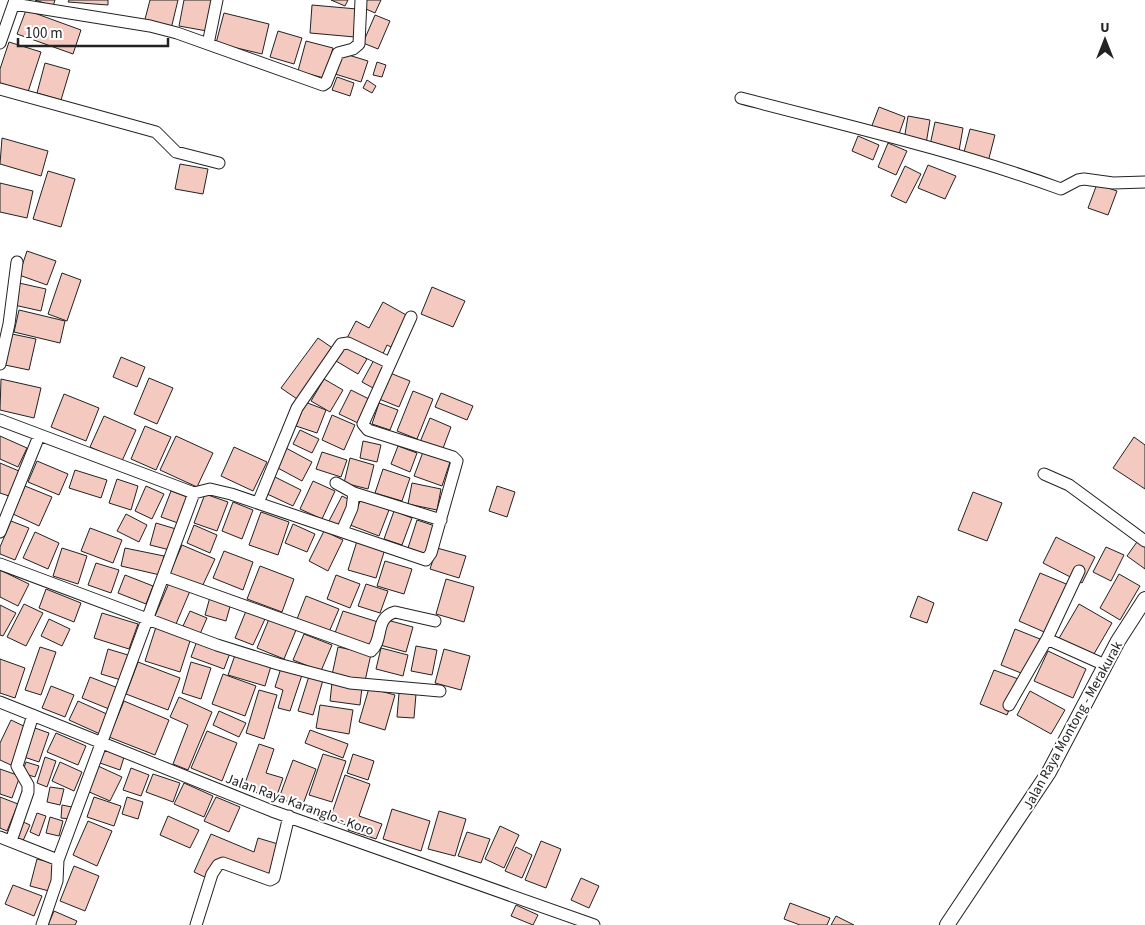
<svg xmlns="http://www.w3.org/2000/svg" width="1145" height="925" viewBox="0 0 1145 925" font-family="'Source Sans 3',sans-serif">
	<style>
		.building { fill: #f3c9c0; stroke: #222 }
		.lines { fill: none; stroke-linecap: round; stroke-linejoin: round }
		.minor-casing { stroke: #222; stroke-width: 13 }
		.major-casing { stroke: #222; stroke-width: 16 }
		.minor { stroke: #fff; stroke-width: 11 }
		.major { stroke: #fff; stroke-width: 14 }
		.labels { text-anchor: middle; stroke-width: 4; stroke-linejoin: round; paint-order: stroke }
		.street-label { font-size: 14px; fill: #222; stroke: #fff }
	</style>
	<rect width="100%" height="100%" fill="#fff"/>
	<path class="building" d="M35 0H55L53 6Z
		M69 0H108V5L68 2Z
		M150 0H178L171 29 144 23Z
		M184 0H213L207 31 179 26Z
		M331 0H348L345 6Z
		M360 0H381L375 13 357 5Z
		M312 5 357 9 355 37 310 33Z
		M26 10 81 30 73 54 17 34Z
		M224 13 269 24 262 54 216 43Z
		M375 15 390 21 378 49 363 43Z
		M278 31 302 38 294 64 270 57Z
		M306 41 333 48 324 78 298 71Z
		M9 42 41 52 28 92 0 83V69Z
		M342 53 368 61 361 82 335 74Z
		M377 62 386 65 382 77 373 75Z
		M45 63 70 70 61 100 37 93Z
		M337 77 354 83 350 96 332 90Z
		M367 80 376 86 372 93 363 88Z
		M879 107 905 117 898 137 871 128Z
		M908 116 930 120 926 144 904 140Z
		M935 122 963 128 959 151 930 145Z
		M970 129 995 135 988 162 963 156Z
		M858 136 879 145 873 160 852 151Z
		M2 138 48 151 41 176 0 164Z
		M888 143 907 151 896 175 878 167Z
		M180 164 208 169 203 194 175 189Z
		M928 165 956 176 945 199 918 188Z
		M905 166 921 174 906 203 891 196Z
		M48 171 75 179 61 227 33 219Z
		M0 183 33 191 27 218 0 212Z
		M1097 184 1117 191 1108 215 1088 208Z
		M27 251 56 261 47 285 19 275Z
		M62 273 81 280 67 321 48 314Z
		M19 283 46 289 41 311 14 305Z
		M432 287 465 301 453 327 421 314Z
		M383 302 408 316 391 347 387 345 382 356 347 338 356 321 369 328Z
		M19 310 65 321 60 343 14 332Z
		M12 334 36 339 29 370 5 365Z
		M318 338 334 349 297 399 281 388Z
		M346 346 367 359 358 374 336 361Z
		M121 357 145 367 137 387 113 377Z
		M375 358 386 364 373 388 362 382Z
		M390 373 410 381 399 407 379 399Z
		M149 378 173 388 157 424 134 414Z
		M1 379 41 388 34 418 0 410Z
		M324 379 343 390 330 412 311 401Z
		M351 390 369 399 358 423 339 414Z
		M413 391 433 399 417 439 397 431Z
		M441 393 473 406 467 420 435 407Z
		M64 394 99 408 86 441 51 427Z
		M305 402 326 410 317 433 296 426Z
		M379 403 398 410 390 430 372 424Z
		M332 415 355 425 344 450 322 440Z
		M104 416 136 430 122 461 90 447Z
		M430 418 451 427 442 451 420 442Z
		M145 426 171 437 156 470 131 459Z
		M300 430 319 439 312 453 293 444Z
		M0 436 27 448 18 467 0 459Z
		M176 436 213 453 197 487 160 470Z
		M1134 437 1145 445V489L1113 468Z
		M363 441 381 445 377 462 360 458Z
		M398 446 417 453 410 472 391 464Z
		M234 447 267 462 253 491 221 476Z
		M286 448 312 462 302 481 276 467Z
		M322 452 347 460 341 477 316 469Z
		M423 452 450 462 442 486 414 476Z
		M350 458 374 465 368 489 344 483Z
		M37 461 68 474 59 495 28 482Z
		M0 463 19 471 9 496 0 493Z
		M383 469 410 478 402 501 375 493Z
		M75 470 107 480 101 498 69 488Z
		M273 476 301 490 293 506 265 493Z
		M117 479 138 486 131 510 109 503Z
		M313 481 335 491 322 519 300 509Z
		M412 483 441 489 437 510 408 504Z
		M25 486 52 497 39 526 13 514Z
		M146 486 164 494 152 519 135 511Z
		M497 486 515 492 507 517 489 511Z
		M171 491 187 497 178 523 161 517Z
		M973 492 1002 503 987 541 958 530Z
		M205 494 228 502 217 531 194 523Z
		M342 496 352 501 339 526 329 521Z
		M361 499 389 510 379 536 350 525Z
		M233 502 253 510 242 539 222 531Z
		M394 511 412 518 402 545 384 539Z
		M261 512 289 522 278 555 249 545Z
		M126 514 147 525 139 542 117 531Z
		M417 520 435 526 427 554 408 548Z
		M11 521 29 528 15 560 0 554V547Z
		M156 523 176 529 170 550 150 545Z
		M293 524 315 534 307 552 285 543Z
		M194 525 217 535 210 553 187 543Z
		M90 528 122 540 113 563 81 551Z
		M324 531 343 540 328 571 309 561Z
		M35 532 59 543 48 569 23 558Z
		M1056 537 1095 557 1082 583 1043 563Z
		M1139 539 1145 543V569L1127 556Z
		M357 541 385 549 376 578 348 570Z
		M182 545 215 559 201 589 169 575Z
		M1106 547 1124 555 1111 581 1093 572Z
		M62 548 87 556 78 584 53 576Z
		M125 548 164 556 160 575 121 566Z
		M437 548 466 556 459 578 430 569Z
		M224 551 253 562 243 590 213 578Z
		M385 561 412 569 404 594 377 586Z
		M96 563 119 570 111 593 88 585Z
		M260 566 294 579 282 612 247 599Z
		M0 570 29 584 18 606 0 597Z
		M1040 573 1071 586 1051 635 1019 621Z
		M1119 574 1140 586 1120 620 1100 608Z
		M125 575 153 586 146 604 118 593Z
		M336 575 360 584 350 608 327 599Z
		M446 579 474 587 464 622 436 614Z
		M169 583 190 591 176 624 155 616Z
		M366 584 388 591 380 613 358 606Z
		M46 589 81 603 74 622 39 608Z
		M306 596 339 609 329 632 297 619Z
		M918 596 934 603 927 623 910 617Z
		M210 597 231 603 226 621 205 615Z
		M24 604 43 613 26 646 7 637Z
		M1079 604 1112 623 1091 659 1058 640Z
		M0 605 16 613 3 636 0 635Z
		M190 611 207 618 200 634 183 626Z
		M246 611 265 619 253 645 235 638Z
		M343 611 378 622 370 645 335 633Z
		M102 613 138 624 129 649 94 638Z
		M49 619 70 629 62 646 41 636Z
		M269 619 296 630 284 659 257 648Z
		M387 620 413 627 406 652 380 645Z
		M156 627 191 638 180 672 145 661Z
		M1015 629 1040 639 1026 675 1001 665Z
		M304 634 332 645 321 671 293 660Z
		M197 641 230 653 224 669 191 657Z
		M416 646 437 650 432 675 411 671Z
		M40 647 56 652 41 695 25 690Z
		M338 647 371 654 365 681 332 675Z
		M381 648 408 655 403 676 376 669Z
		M108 649 128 655 121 680 101 674Z
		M444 649 470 656 461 690 435 683Z
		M1048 651 1086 669 1073 698 1034 681Z
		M235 655 271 666 265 686 228 675Z
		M0 659 25 668 15 698 0 693Z
		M138 662 180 678 168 710 126 694Z
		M191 662 211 668 201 699 182 693Z
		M281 668 302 675 290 711 278 708 283 690 275 687Z
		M994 670 1021 680 1007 715 980 704Z
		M223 674 256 686 245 716 212 704Z
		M309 676 323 680 313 715 298 711Z
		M90 677 118 688 109 709 82 698Z
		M332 683 362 687 360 705 330 701Z
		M51 686 74 695 65 717 42 708Z
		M369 688 395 695 385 730 359 722Z
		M259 690 277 695 264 739 246 733Z
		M1030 691 1065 710 1051 734 1017 715Z
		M399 693 416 694 414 718 397 717Z
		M179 697 212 712 188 770 173 764 188 725 170 717Z
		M78 701 109 715 100 734 69 720Z
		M124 701 169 720 155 755 109 737Z
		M320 705 353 710 349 734 316 728Z
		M219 711 246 723 239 737 213 725Z
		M11 720 28 728 11 765 0 760V743Z
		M35 728 49 733 39 762 24 757Z
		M310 730 348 744 343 758 305 743Z
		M207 731 237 743 222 781 191 768Z
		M56 733 86 746 78 765 47 752Z
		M259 744 274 749 266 773 283 778 276 798 243 789Z
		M105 748 125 754 120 770 100 763Z
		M323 754 346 761 332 802 309 795Z
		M353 754 374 761 368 780 347 773Z
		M45 757 56 761 47 787 37 783Z
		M293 760 316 769 302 807 279 798Z
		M26 762 39 766 35 777 22 773Z
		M60 762 82 772 74 791 52 781Z
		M98 766 122 777 110 801 87 791Z
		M131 768 149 775 141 796 123 790Z
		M0 769 20 776 12 798 0 794Z
		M153 774 180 783 173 802 146 792Z
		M345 775 370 784 359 816 382 824 376 839 348 830 349 826 330 819Z
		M184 783 213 796 204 817 174 804Z
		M50 787 64 789 60 805 47 802Z
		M0 797 18 804 7 831 0 828Z
		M94 797 121 806 114 826 87 817Z
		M127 797 143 802 138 819 122 814Z
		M216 797 240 807 229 832 204 821Z
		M62 805 72 807 70 819 61 818Z
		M392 809 430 821 421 851 383 839Z
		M439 811 466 819 455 856 428 849Z
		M37 813 46 816 39 836 30 832Z
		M168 816 199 830 190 848 160 835Z
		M50 817 63 821 59 836 46 833Z
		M21 821 30 825 22 843 13 839Z
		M88 821 112 831 97 866 73 855Z
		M500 826 519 835 504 868 485 859Z
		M467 832 490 839 481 863 458 856Z
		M211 834 254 852 258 838 278 844 269 879 217 861 209 879 194 872Z
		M541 841 561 849 546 888 525 880Z
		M516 847 532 855 522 878 505 871Z
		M37 859 57 864 49 891 30 886Z
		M74 866 99 876 85 911 60 901Z
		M581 878 599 886 589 908 571 900Z
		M13 885 42 896 34 916 5 904Z
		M790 903 830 918 827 925H800L784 919Z
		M516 905 538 915 533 925 511 916Z
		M54 911 77 921 75 925H48Z
		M836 916 854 925H831Z"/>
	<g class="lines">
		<defs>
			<path id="minor" d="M14 4 150 26 177 33 323 85 326 83 338 53 353 49 359 44 361 0
				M0 43 15 0
				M208 44 217 0
				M0 89 156 132 176 152 219 163
				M741 98C848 126 957 151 1061 189L1078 180 1084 179 1113 183 1145 182
				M0 364 9 324 17 262
				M0 420 194 493 210 489 231 494 426 560 431 553 457 461 453 457 368 430 363 424 411 317
				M1044 474 1069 485 1145 541
				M336 483 354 493 352 508 342 531
				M354 493 441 520
				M258 503 297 408 341 344 348 343 390 363
				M0 532 39 436
				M0 564 217 645 278 664 350 683 440 691
				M164 577 371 651C384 640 374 618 395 612L435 621
				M1047 639 1079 571
				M0 702 272 811 594 925
				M1009 705 1047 639 1105 665
				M0 837 58 860 194 493
				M11 841 28 792V785L17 766 33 715
				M42 925 57 881 58 860
				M196 925 212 874 218 865 223 863 270 880 274 878 289 816"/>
			<path id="major" d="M947 925 1049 772 1118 641 1145 599"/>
		</defs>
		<use href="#minor" class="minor-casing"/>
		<use href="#major" class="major-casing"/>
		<use href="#minor" class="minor"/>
		<use href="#major" class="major"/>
	</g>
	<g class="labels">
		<g class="street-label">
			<text transform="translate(1072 725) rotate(-61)" y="5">Jalan Raya Montong - Merakurak</text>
			<text transform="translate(300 804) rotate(20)" y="5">Jalan Raya Karanglo - Koro</text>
		</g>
	</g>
	<g transform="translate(1105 40)" stroke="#ffffff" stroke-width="4" paint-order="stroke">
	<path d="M0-4L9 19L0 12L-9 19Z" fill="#222222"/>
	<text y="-8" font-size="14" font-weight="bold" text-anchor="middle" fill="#222222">U</text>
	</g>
	<path d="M18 38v8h150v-8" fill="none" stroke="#222222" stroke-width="2.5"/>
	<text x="25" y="38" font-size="15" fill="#222222" stroke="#ffffff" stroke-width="4" paint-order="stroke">100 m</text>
</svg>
